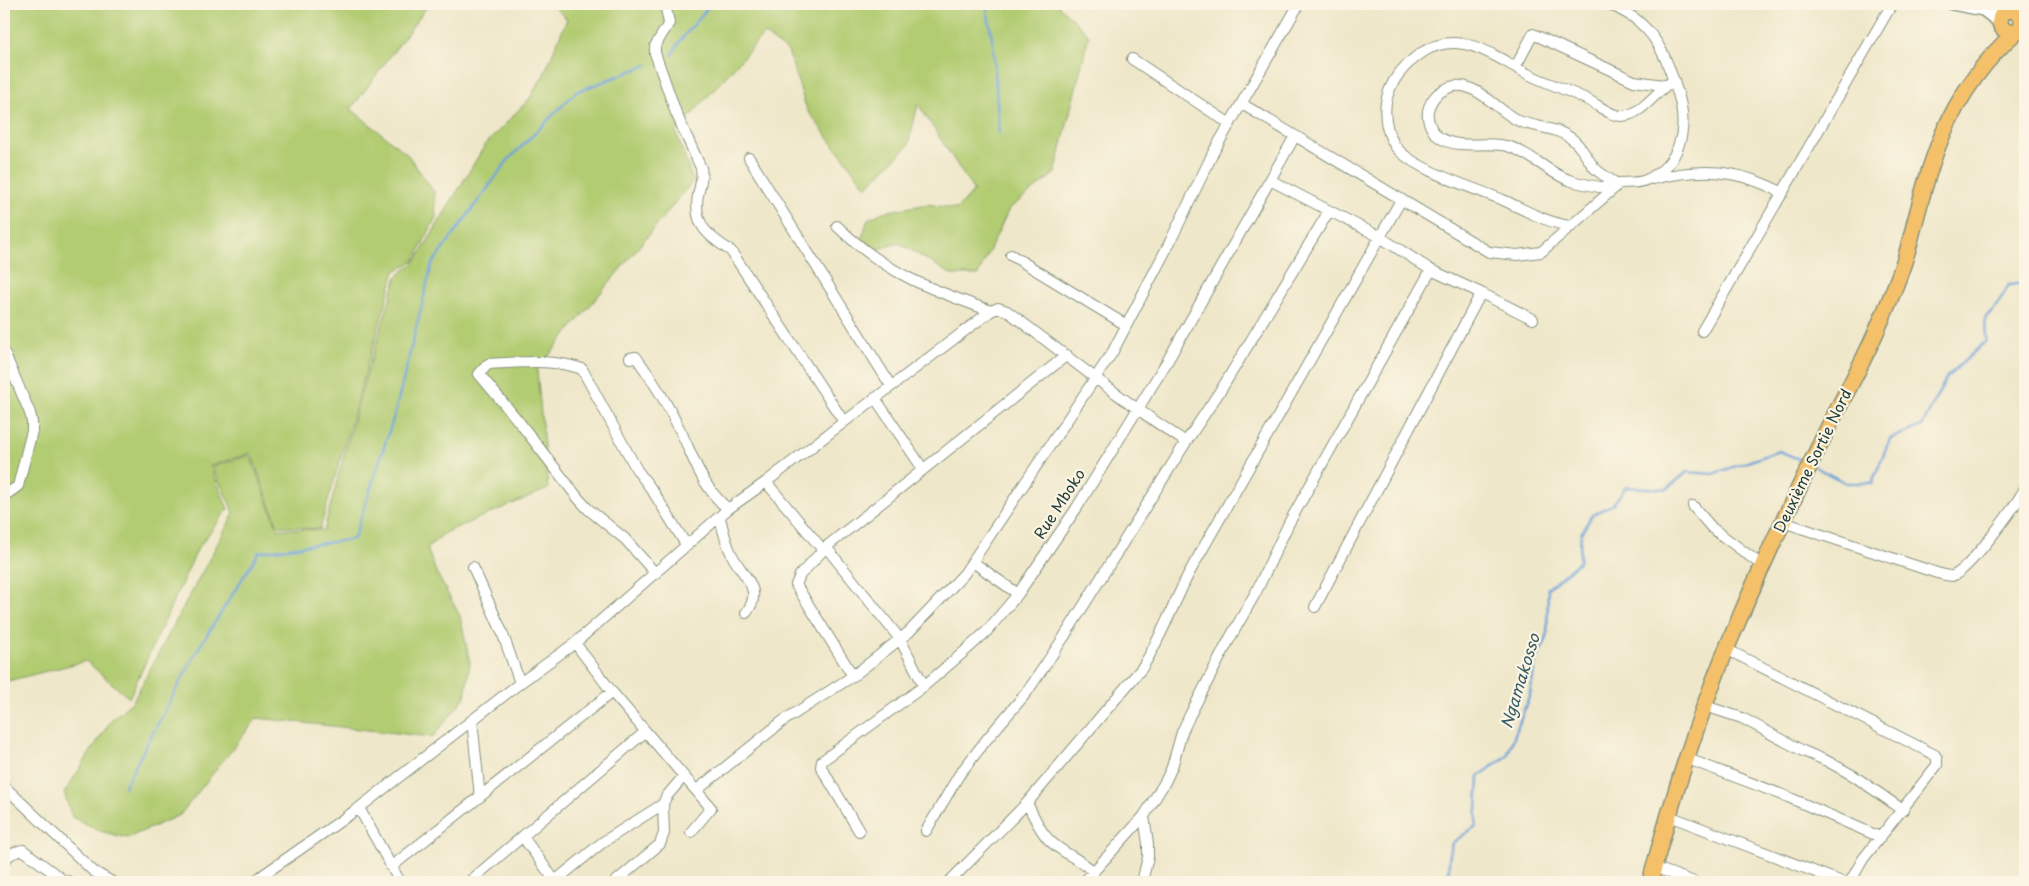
<svg xmlns="http://www.w3.org/2000/svg" width="2029" height="886" viewBox="0 0 2029 886" font-family="'Playpen Sans',sans-serif">
	<style>
		.green { fill: #b2cc72; stroke: #688453 }
		.lines { fill: none; stroke-linecap: round; stroke-linejoin: round }
		.stream { stroke: #6ca1d8; stroke-width: 2.5 }
		.minor-casing { stroke: #87927e; stroke-width: 12 }
		.tertiary-casing { stroke: #87927e; stroke-width: 14 }
		.primary-casing { stroke: #87927e; stroke-width: 18 }
		.minor { stroke: #fff; stroke-width: 10 }
		.tertiary { stroke: #fff; stroke-width: 11 }
		.primary { stroke: #f4c16a; stroke-width: 15 }
		.labels { text-anchor: middle; stroke-width: 4.5; stroke-linejoin: round; paint-order: stroke }
		.street-label { font-size: 15px; fill: #1f3d34; stroke: #fcf5e5 }
		.water-label { font-size: 16px; font-style: italic; fill: #365b65; stroke: #fcf5e5 }
	</style>
	<rect width="100%" height="100%" fill="#fcf5e5"/>
	<filter id="ink" filterUnits="userSpaceOnUse"><feTurbulence type="fractalNoise" baseFrequency=".02" numOctaves="2"/><feDisplacementMap in="SourceGraphic" scale="10" xChannelSelector="R" yChannelSelector="G"/><feConvolveMatrix kernelMatrix="1 2 1 2 8 2 1 2 1" color-interpolation-filters="sRGB"/></filter>
	<filter id="wash" filterUnits="userSpaceOnUse"><feTurbulence type="fractalNoise" baseFrequency=".0096" numOctaves="4" result="noise"/><feDisplacementMap in="SourceGraphic" scale="20" xChannelSelector="R" yChannelSelector="G"/><feGaussianBlur stdDeviation="1.12" result="paint"/><feColorMatrix in="noise" values="0 0 0 0 0 0 0 0 0 0 0 0 0 0 0 0 0 1.4 0 .05"/><feComposite in="paint" operator="in"/></filter>
	<g filter="url(#wash)">
		<rect width="100%" height="100%" fill="#efe7c9"/>
		<path class="green" d="M4 4H429L351 109 408 155 434 192 436 217 414 261 395 271 320 529 278 526 251 453 210 466 228 509 198 548 129 698 86 661 4 682Z
			M551 4H1057L1089 35 1055 173 1009 209 978 275H952L899 243 875 250 862 238 868 219 883 212 928 204 957 209 974 191 918 104 908 146 866 187 807 110 788 51 764 34 676 132 693 181 537 370 548 489 446 532 427 548 436 572 460 616 470 662 465 697 433 737 257 718 180 815 127 838 100 831 72 817 64 793 112 719 133 701 234 513 212 467 250 455 278 529 324 530 358 403 397 276 415 262 485 145 530 98 544 74 567 19Z"/>
		<g class="lines">
			<path class="stream" d="M986 4 993 43 999 133
				M672 55 679 42 711 4
				M1815 467 1846 483H1872L1890 439 1922 426 1947 377 1986 341 1985 318 1995 308 2009 285 2025 283
				M124 787 197 651 259 552 354 539 395 413 432 264 508 160 576 92 647 65
				M1449 882V860L1452 843 1476 826 1479 776 1507 756 1530 694 1535 663 1547 638 1548 588 1579 562 1581 534 1592 515 1613 504 1626 487 1667 489 1687 472 1713 474 1779 451 1806 462"/>
		</g>
	</g>
	<g filter="url(#ink)">
		<g class="lines">
			<defs>
				<path id="minor" d="M665 4 669 23 655 46V53L676 113 701 168C703 178 700 186 698 195 693 225 708 236 731 251L844 422
					M1609 4C1619 9 1630 14 1638 21 1662 41 1670 69 1679 97 1688 130 1680 165 1646 180 1637 184 1626 182 1616 183 1611 183 1607 187 1602 187 1597 187 1574 182 1569 180 1547 172 1532 154 1510 147 1489 140 1462 150 1442 139 1431 133 1425 118 1429 107 1432 99 1437 93 1444 90 1471 73 1496 111 1519 121 1537 128 1557 127 1572 139 1582 147 1586 157 1593 166 1598 173 1607 177 1614 182
					M1132 59 1230 124
					M1516 66 1533 34 1634 81 1664 85
					M1242 104 1489 252 1517 255 1541 252 1619 184
					M749 158 891 386
					M1653 179C1703 167 1737 169 1783 193
					M1270 180 1380 237 1431 270 1481 293 1533 319
					M837 226C885 273 929 289 991 311
					M1570 226C1545 222 1525 210 1503 200 1475 188 1413 170 1395 146 1387 133 1384 117 1386 102 1390 80 1405 64 1423 52 1462 28 1496 58 1528 74 1548 84 1568 90 1588 100 1598 105 1610 116 1622 116 1643 115 1656 90 1674 80
					M1011 255 1126 325
					M1702 331 1892 4
					M4 352 30 413 32 422V431L18 486 4 496
					M630 358 636 357C653 380 669 407 682 434 696 464 702 486 728 509
					M875 398 923 469
					M766 482 823 550
					M1693 506 1712 528 1763 566
					M720 518C723 530 726 544 732 555 742 576 765 589 746 613
					M1783 522 1937 573C1941 574 1948 576 1952 576 1968 572 2017 504 2025 488
					M826 547 900 639 924 686
					M973 562 1018 594
					M473 567 502 632 520 683
					M656 574 625 539 588 509 578 498 520 423 479 374 488 364C519 363 552 358 582 369L637 470 652 490 687 546
					M1315 607 1481 293
					M575 643 612 692 711 808 691 832
					M1726 649 1935 755 1937 759V765L1863 859 1850 882
					M853 676 796 585 800 575 826 547 1067 355
					M1705 706 1742 718 1803 751 1827 761 1854 776 1903 810
					M472 720 480 797
					M1688 759 1788 797 1880 837
					M4 786 93 871 112 882
					M697 790 783 721 853 676 909 632 964 574 1112 353 1170 242 1214 151 1299 4
					M1027 803C1034 816 1039 830 1049 840 1062 853 1080 859 1094 872
					M359 808 400 882
					M1669 816 1842 882
					M859 831 821 767 822 761 924 686 965 651 987 631 1018 594 1076 509 1168 360 1295 136
					M926 831 959 775 987 739 1027 692 1064 637 1186 442 1224 385 1329 211
					M523 837 555 881 603 842 663 804
					M4 862C8 854 14 852 23 850L63 880 71 882
					M391 867 612 692
					M1654 867 1694 882
					M253 882 359 808 520 683 575 643 728 509 766 482 844 422 991 311 998 308 1007 311C1066 355 1124 402 1186 442
					M469 882 645 732
					M615 882 660 844 664 833 663 804 666 797 684 776
					M949 882 1027 803 1142 668C1161 638 1173 605 1189 573L1401 200
					M1084 882 1144 816 1165 782 1172 767 1182 732 1190 715 1230 638 1256 592 1289 523 1431 270
					M1142 882 1148 857V844L1144 816"/>
				<path id="tertiary" d="M1952 4 1983 10H2008
					M1983 10 2000 23"/>
				<path id="primary" d="M2000 21a11 11 0 1 1 22 0a11 11 0 1 1-22 0Z
					M1650 882C1673 796 1701 706 1737 624 1766 555 1799 487 1832 420 1847 391 1863 362 1876 332 1888 305 1900 277 1908 249 1918 211 1927 172 1942 136 1959 96 1985 59 2018 30"/>
			</defs>
			<use href="#minor" class="minor-casing"/>
			<use href="#tertiary" class="tertiary-casing"/>
			<use href="#primary" class="primary-casing"/>
			<use href="#minor" class="minor"/>
			<use href="#tertiary" class="tertiary"/>
			<use href="#primary" class="primary"/>
		</g>
	</g>
	<g class="labels">
		<g class="street-label">
			<text transform="translate(1813 461) rotate(-64)" y="5">Deuxième Sortie Nord</text>
			<text transform="translate(1060 504) rotate(-57)" y="5">Rue Mboko</text>
		</g>
		<g class="water-label">
			<text transform="translate(1520 681) rotate(-73)" y="6">Ngamakosso</text>
		</g>
	</g>
	<rect width="2029" height="886" fill="none" stroke="#fcf5e5" stroke-width="20"/>
</svg>
